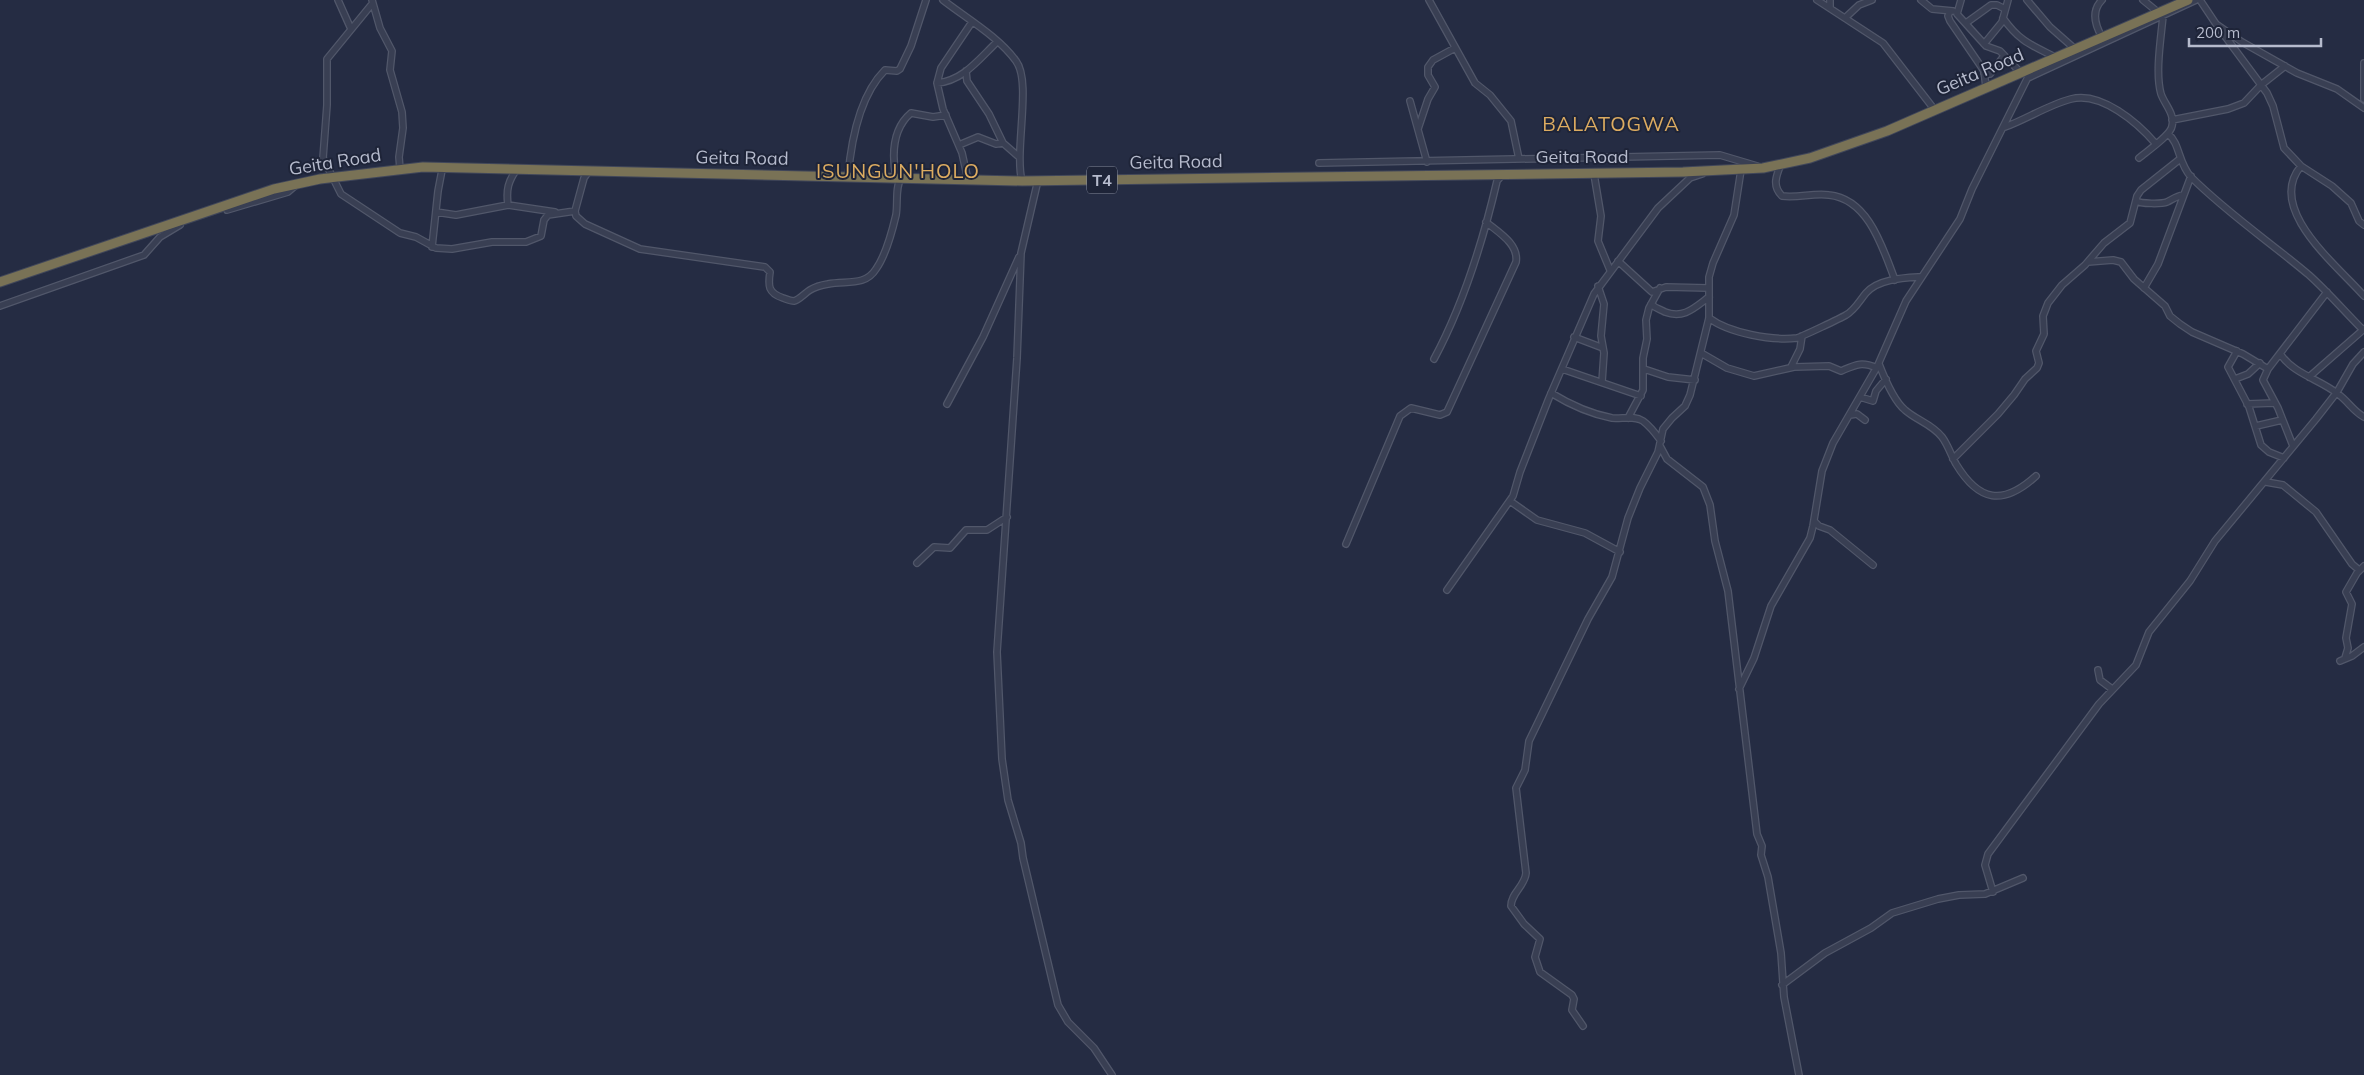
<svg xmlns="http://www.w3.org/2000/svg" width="2364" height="1075" viewBox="0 0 2364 1075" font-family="Mulish,sans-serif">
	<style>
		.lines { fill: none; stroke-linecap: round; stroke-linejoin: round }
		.minor-casing { stroke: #51576a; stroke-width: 8 }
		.highway-casing { stroke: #41475a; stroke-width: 11 }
		.minor { stroke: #393f53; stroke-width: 5.5 }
		.highway { stroke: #797256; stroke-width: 9 }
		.labels { text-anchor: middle; stroke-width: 4; stroke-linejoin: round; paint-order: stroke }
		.shield { fill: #1e2438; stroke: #888ea0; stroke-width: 1 }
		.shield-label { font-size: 16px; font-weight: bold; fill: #b6bbcd }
		.street-label { font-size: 18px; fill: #b6bbcd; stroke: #1e2438 }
		.quarter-label { font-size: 20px; letter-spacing: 1px; fill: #ddac61; stroke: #1e2438 }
	</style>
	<rect width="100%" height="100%" fill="#252c43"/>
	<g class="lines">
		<defs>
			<path id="minor" d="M338 0 351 29
				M372 0 380 28 392 51 390 70 402 112 403 128 399 157 400 169
				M943 0C966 18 999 37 1016 61 1032 82 1014 151 1022 181
				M1429 0 1475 83 1490 95 1511 121 1519 159
				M1817 0 1883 43 1934 109
				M1921 0 1932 9 1953 11
				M1961 0 1957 14 1986 46 2000 51 2020 72
				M2027 0 2050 27 2075 49
				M2102 0C2091 11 2095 25 2102 37
				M2143 0 2159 13
				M2200 0 2216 24 2242 42 2297 73 2337 89 2364 108
				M372 4 327 59V105L323 158 341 194 400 233 416 237 436 248 452 249 492 242H526L541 236 544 220 548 215 575 211
				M1830 8V0
				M1950 11 1948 16 1950 21 1980 65 1984 71 1986 87
				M1845 18 1859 5 1872 0
				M2003 18C2019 41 2031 45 2055 57
				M1966 23 1991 5H1997L2005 9
				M2216 24 2267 93 2273 106 2284 148 2301 166 2332 186 2351 203 2359 221 2364 225
				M1984 44 2002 22 2008 0
				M2364 63V99
				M966 71 967 81 989 114 1003 143 1019 157
				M1984 73 1990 74 2004 56
				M2030 77 2196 0
				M937 83C963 81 979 59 997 42
				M1410 101 1427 162
				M2172 120 2228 109 2244 103 2261 85 2285 66
				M2005 127C2027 119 2048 105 2071 99 2101 91 2138 123 2156 144
				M1418 129 1428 99 1435 87 1428 75V67L1433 60 1455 48
				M2168 134C2180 143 2178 163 2191 177 2227 213 2270 242 2309 275 2328 292 2345 312 2363 330
				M959 145 978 137 996 144 1003 143
				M2139 158C2146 152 2171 135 2172 126 2175 114 2165 105 2161 94 2155 73 2161 38 2163 16
				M1319 163 1720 155 1757 166
				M1781 164C1776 176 1772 186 1782 196 1798 198 1813 193 1829 195 1869 199 1883 249 1895 280
				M2301 166C2265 209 2338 266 2364 296
				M589 171 584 178 575 211 576 216 585 224 640 249 765 267 770 272C768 286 768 293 783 298 786 299 790 301 794 301 799 300 805 293 810 290 815 287 822 285 828 284 845 280 865 287 876 269 886 255 892 232 896 215 898 204 895 187 901 178
				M1596 173 1594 174 1601 216 1598 241 1610 270
				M848 177C851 142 860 95 885 70L897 71 900 69 911 46 926 0
				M896 178C892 156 892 129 911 113L933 117 946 115
				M968 180 962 153 943 109 937 83 941 68 972 22
				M1038 180 1021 253 1017 358 997 652 1002 759 1008 800 1021 843 1023 858 1058 1005 1068 1022 1094 1048 1112 1075
				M2136 201C2141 204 2162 204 2167 202 2173 199 2177 196 2183 195
				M508 205C506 190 508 181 517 169
				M227 210 288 192 295 186
				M436 212 456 215 508 205 555 212
				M432 247 438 191 442 170 447 168
				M1618 261 1652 292 1666 287 1708 288
				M2088 262 2113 260 2121 262 2134 279 2165 306 2170 316 2180 324 2192 332 2243 354 2268 369
				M1598 286 1604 304 1601 336 1604 353 1602 382
				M2144 288 2158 264 2191 176
				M1651 304C1656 309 1660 309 1665 312 1684 319 1694 308 1709 297
				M0 306 144 255 160 237 180 225
				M1709 318C1729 333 1772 341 1797 338 1801 337 1841 318 1846 315 1855 310 1860 300 1866 293 1878 279 1903 278 1920 277
				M1574 337 1603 348
				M2237 351 2228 367 2249 407 2261 445 2269 452 2284 458
				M1701 353 1727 368 1754 376 1794 367 1829 366 1841 371C1855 365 1861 361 1877 368
				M2281 355C2294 374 2321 380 2338 394 2348 401 2353 411 2364 417
				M1434 359C1463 305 1483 241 1497 181L1503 174
				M1879 364C1884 377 1894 401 1905 410 1916 420 1932 424 1942 437 1948 445 1951 455 1956 464 1979 502 2003 506 2036 476
				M1791 367 1800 349 1802 336
				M1562 369 1641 396
				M1644 369 1668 377 1695 380
				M2309 377 2364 329
				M2235 379 2248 374 2260 363
				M1551 393C1569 404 1591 414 1612 418 1622 419 1634 415 1643 421 1650 426 1656 434 1661 441
				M1860 397 1873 401 1876 391 1886 379
				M947 404 983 337 1019 257
				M2247 404 2274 403
				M1850 415 1857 414 1865 420
				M1628 418 1643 390V358L1647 339 1646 320 1649 308 1660 288
				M2256 426 2282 420
				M1660 446 1667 459 1703 487 1710 505 1715 541 1728 591 1757 834 1762 846 1761 855 1768 877 1781 953 1784 997 1799 1075
				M2293 446 2278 408 2263 380 2268 369 2327 292
				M1953 459 1998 414 2014 395 2025 379 2037 368 2039 363 2036 351 2044 334 2043 316 2048 303 2062 285 2085 265 2104 243 2130 223 2137 196 2141 190 2180 159
				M2266 482 2283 485 2316 512 2352 564 2359 570
				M1510 501 1537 520 1585 533 1620 552
				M1814 521 1819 526 1830 530 1873 565
				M1346 544 1400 416 1411 408 1440 415 1447 412 1516 262C1519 244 1498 232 1486 222
				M917 563 934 547 950 548 966 530H987L1007 517
				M1447 590 1513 496 1520 472 1549 398 1594 294 1658 208 1690 178 1702 174
				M2345 658 2348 648 2346 638 2352 604 2346 592 2357 573 2364 566
				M2340 661 2352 656 2364 647
				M2098 670 2100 680 2112 689
				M1739 689 1754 658 1771 606 1810 538 1813 526 1822 471 1833 443 1877 367 1906 301 1960 219 1972 189 2028 77 2036 68
				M1993 892 1985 865 1988 854 2099 704 2136 665 2149 632 2190 581 2215 541 2316 419 2337 392 2353 364 2364 352
				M1782 985 1825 953 1871 928 1892 913 1938 899 1959 895 1985 894 2023 878
				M1583 1026 1572 1010 1574 999 1572 995 1540 972 1535 957 1540 939 1524 924 1511 906C1511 893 1525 886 1526 873L1516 788 1525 770 1529 741 1588 619 1612 577 1628 518 1640 488 1658 452 1663 429 1672 418 1685 406 1690 395 1709 318V277L1713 263 1734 215 1741 170"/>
			<path id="highway" d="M0 282 274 189 320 179 423 167 1022 181 1683 172 1763 168 1810 158 1887 131 2188 0"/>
		</defs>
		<use href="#minor" class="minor-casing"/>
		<use href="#highway" class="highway-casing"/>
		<use href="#minor" class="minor"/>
		<use href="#highway" class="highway"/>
	</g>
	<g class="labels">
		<rect class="shield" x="1087" y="166.5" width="30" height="27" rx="4"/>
		<g class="shield-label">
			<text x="1102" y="186">T4</text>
		</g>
		<g class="street-label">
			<text transform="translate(1980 72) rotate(-23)" y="6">Geita Road</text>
			<text x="1582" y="163">Geita Road</text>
			<text transform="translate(742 158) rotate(1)" y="6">Geita Road</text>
			<text transform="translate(335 162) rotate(-9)" y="6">Geita Road</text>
			<text transform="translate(1176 162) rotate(-1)" y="6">Geita Road</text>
		</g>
		<g class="quarter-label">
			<text x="1611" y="131">BALATOGWA</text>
			<text x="898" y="178">ISUNGUN'HOLO</text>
		</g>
	</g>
	<path d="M2189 38v8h132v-8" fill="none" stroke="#b6bbcd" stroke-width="2.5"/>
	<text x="2196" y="38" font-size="15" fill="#b6bbcd" stroke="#1e2438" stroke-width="4" paint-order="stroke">200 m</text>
</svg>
